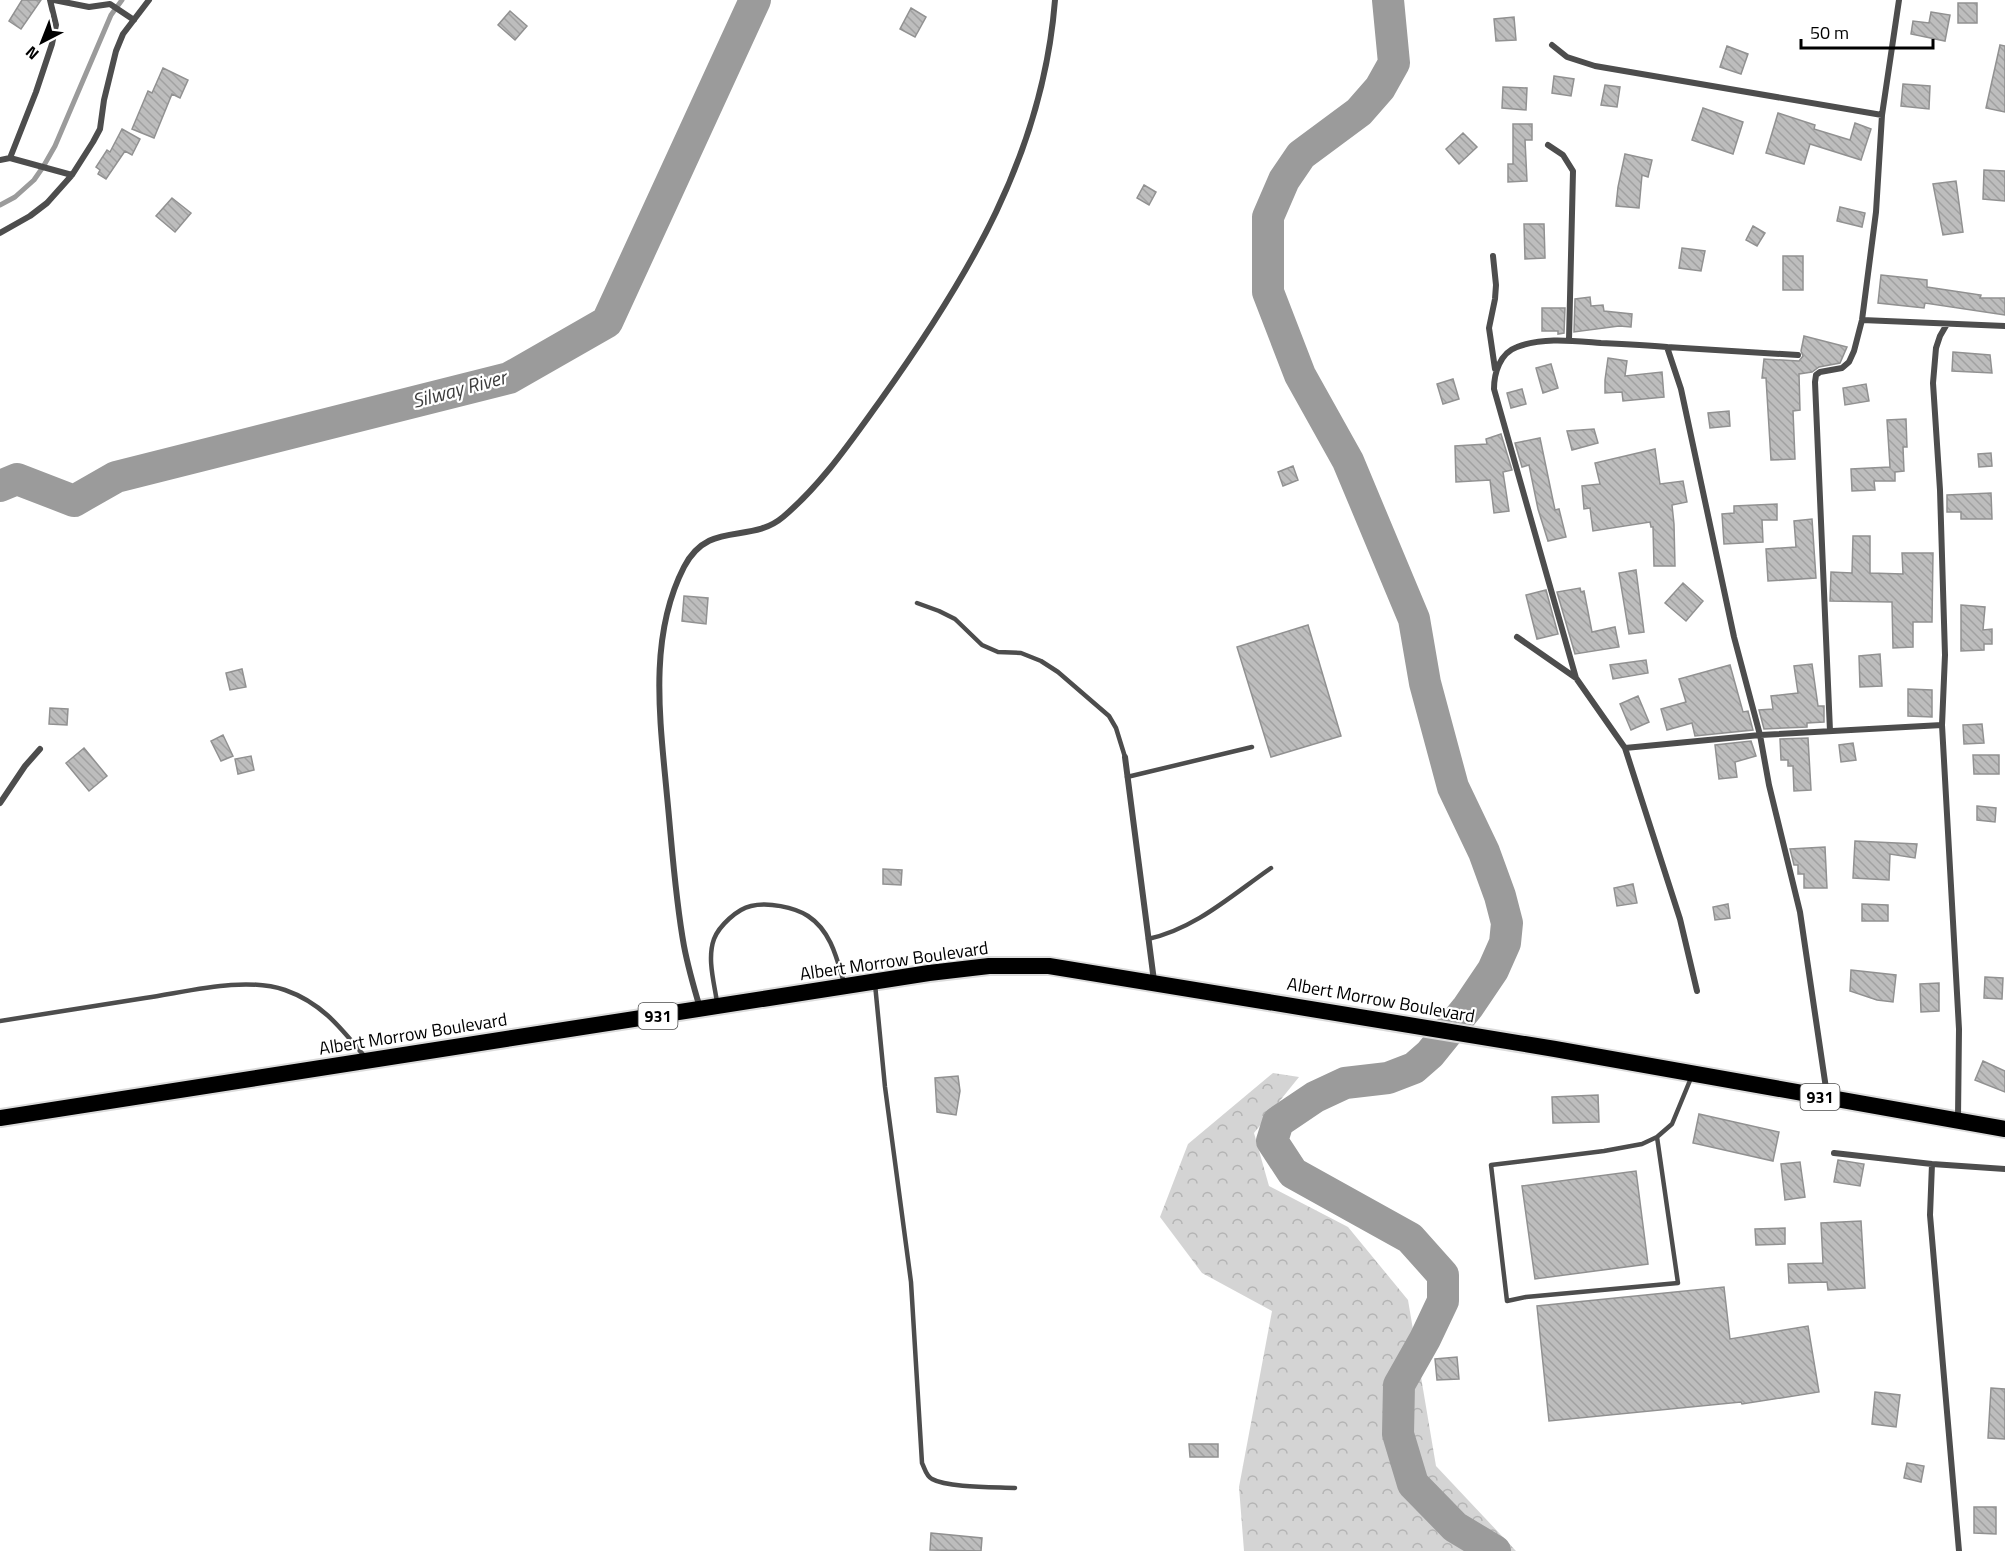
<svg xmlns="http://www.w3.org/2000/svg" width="2005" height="1551" viewBox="0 0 2005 1551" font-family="'Titillium Web',sans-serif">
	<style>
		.forest { fill: url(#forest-crowns) }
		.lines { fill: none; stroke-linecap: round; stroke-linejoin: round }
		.stream { stroke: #9b9b9b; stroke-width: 5 }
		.river { stroke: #9b9b9b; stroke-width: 32 }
		.building { fill: url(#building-back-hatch); stroke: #919191; stroke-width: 1.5 }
		.trunk-casing { stroke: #dbdbdb; stroke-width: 20 }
		.service { stroke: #4d4d4d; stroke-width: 4.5 }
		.minor { stroke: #4d4d4d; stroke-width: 6 }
		.trunk { stroke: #000; stroke-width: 16 }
		.labels { text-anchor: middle; stroke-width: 4.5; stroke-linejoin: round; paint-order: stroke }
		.shield { fill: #fff; stroke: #4c4c4c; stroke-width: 1.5 }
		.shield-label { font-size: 16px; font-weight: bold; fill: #000 }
		.street-label { font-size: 18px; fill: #000; stroke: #fff }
		.water-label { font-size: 20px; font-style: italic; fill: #3c3c3c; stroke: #fff }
	</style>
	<defs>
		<pattern id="forest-crowns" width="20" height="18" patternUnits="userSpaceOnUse" patternTransform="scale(1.5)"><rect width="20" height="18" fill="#d4d4d4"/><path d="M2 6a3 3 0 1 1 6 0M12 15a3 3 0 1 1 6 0" fill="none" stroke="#b4b4b4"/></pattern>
		<pattern id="building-back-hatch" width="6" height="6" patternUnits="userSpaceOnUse" patternTransform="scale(1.5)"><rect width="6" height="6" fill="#bdbdbd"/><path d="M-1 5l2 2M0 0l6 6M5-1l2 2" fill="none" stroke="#a1a1a1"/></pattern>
	</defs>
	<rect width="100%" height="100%" fill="#fff"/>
	<path class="forest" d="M1273 1073 1299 1077 1254 1133 1269 1186 1348 1227 1408 1300 1436 1466 1516 1551H1244L1239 1487 1272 1311 1202 1273 1160 1217 1188 1144Z"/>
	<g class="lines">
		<path class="stream" d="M0 205 15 197 34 180 43 167 55 146 111 15 122 0"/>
		<path class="river" d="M1388 0 1394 63 1380 88 1359 112 1301 155 1284 180 1268 217V292L1300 375 1348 461 1414 619 1425 683 1453 787 1484 852 1500 896 1507 923 1505 943 1493 970 1468 1007 1430 1054 1414 1068 1388 1078 1345 1083 1315 1097 1278 1122 1272 1141 1293 1173 1410 1238 1443 1275V1301L1425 1339 1399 1385 1398 1434 1413 1484 1455 1527 1495 1551
			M0 486 17 479 74 501 116 477 509 378 607 322 755 0"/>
	</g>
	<path class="building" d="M22 0H41L21 29 9 21Z
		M1958 3H1977V23H1958Z
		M911 8 926 17 915 37 900 29Z
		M510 11 527 26 515 40 498 25Z
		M1931 12 1950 15 1945 41 1911 34 1913 21 1929 23Z
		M1514 17 1516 40 1496 41 1494 19Z
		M2000 45 2005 46V112L1986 108Z
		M1727 46 1748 54 1741 74 1720 67Z
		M163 68 188 80 180 98 172 94 154 138 132 129 148 91 152 93Z
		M1554 76 1574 79 1571 96 1552 93Z
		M1903 84 1930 86 1929 109 1901 106Z
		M1605 85 1620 87 1617 107 1601 105Z
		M1503 87 1527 88 1526 110 1502 108Z
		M1703 108 1743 122 1733 154 1692 140Z
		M1778 113 1815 125 1814 129 1850 140 1855 123 1871 129 1861 160 1810 144 1804 164 1766 153Z
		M1513 124H1532V140H1525L1527 181 1508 182V164H1513Z
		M122 129 140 139 132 155 125 151 106 179 98 174 100 170 96 167 107 150 110 152Z
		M1463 133 1477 147 1459 164 1446 149Z
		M1625 154 1652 160 1648 177 1642 175 1639 208 1616 206 1618 187Z
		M1984 170 2005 171V201L1983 199Z
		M1956 181 1963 232 1943 235 1933 184Z
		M1144 185 1156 192 1149 205 1137 198Z
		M172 198 191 213 175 232 156 216Z
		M1840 207 1865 213 1862 227 1837 221Z
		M1524 224H1544L1545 258 1525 259Z
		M1753 226 1765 233 1757 246 1746 240Z
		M1682 248 1705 251 1701 271 1679 268Z
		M1783 256H1803V290H1783Z
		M1881 275 1927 280V287L1981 295 1980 298H2005V315L1925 303 1924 308 1878 303Z
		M1590 297 1591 306 1603 305 1604 311 1632 314 1631 327 1619 326 1574 332 1575 299Z
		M1542 308H1565L1564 333 1558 334V331H1542Z
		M1804 336 1847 347 1840 363 1819 367 1812 372 1799 374 1800 410 1793 411 1795 459 1771 460 1766 378H1762L1764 359 1799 361 1803 356 1801 351Z
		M1953 352 1990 355 1992 373 1952 371Z
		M1608 358 1627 361 1625 376 1662 372 1664 397 1623 401 1622 392 1605 393V380Z
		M1551 364 1558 388 1543 393 1536 368Z
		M1453 379 1459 399 1443 404 1437 384Z
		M1866 384 1869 401 1845 405 1843 388Z
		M1522 389 1526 404 1511 408 1507 393Z
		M1729 411 1730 426 1710 428 1708 413Z
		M1906 419 1907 447H1903L1904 471 1895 472V481H1874L1875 490 1852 491 1851 469 1890 467 1887 420Z
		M1594 429 1598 443 1572 450 1567 431Z
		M1501 434 1512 470 1503 472 1509 511 1494 513 1490 480 1456 482 1455 446 1487 444 1486 439Z
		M1540 438 1555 510 1559 509 1566 537 1548 541 1538 509 1529 465 1522 467 1515 443Z
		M1655 449 1660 484 1683 481 1687 502 1672 505 1674 524 1675 566H1654L1653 527H1651L1650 522 1593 531 1590 508 1584 509 1582 486 1600 484 1595 463Z
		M1991 453 1992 466 1979 467 1978 454Z
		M1293 466 1298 480 1283 486 1278 472Z
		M1991 493 1992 519H1961V512H1947V495Z
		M1777 504V520H1762L1763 542 1724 544 1722 514 1734 513V506Z
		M1812 519 1816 578 1768 581 1766 549 1796 547 1794 521Z
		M1853 536H1870V573L1903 574 1902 553H1933L1932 622H1913V647L1893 648 1892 602 1830 601 1831 572 1852 573Z
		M1636 570 1644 632 1629 634 1619 573Z
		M1683 583 1703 601 1686 621 1665 603Z
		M1580 588 1581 592 1584 591 1592 632 1615 627 1619 647 1575 654 1557 592Z
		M1546 590 1558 634 1537 639 1526 595Z
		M684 596 708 598 706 624 682 621Z
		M1961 605 1985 607 1983 630 1992 629V644H1984V650L1961 651Z
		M1308 625 1341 736 1271 757 1237 647Z
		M1880 654 1882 686 1860 687 1859 656Z
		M1646 660 1648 673 1613 679 1610 665Z
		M1812 664 1818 706H1824V722L1807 723V727L1764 729 1759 710 1773 709 1771 696 1798 693 1794 666Z
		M1730 665 1743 712 1748 711 1753 730 1695 736 1692 723 1667 730 1661 709 1686 702 1679 679Z
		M242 669 246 687 230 690 226 673Z
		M1908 689 1932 690V717L1908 716Z
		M1638 696 1649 722 1631 730 1620 704Z
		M50 708 68 709 67 725 49 724Z
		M1982 724 1984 743 1964 744 1963 725Z
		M223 735 233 756 221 761 211 741Z
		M1808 738 1811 790 1794 791 1793 766H1788V760H1781L1780 739Z
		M1751 741 1756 756 1735 762 1737 777 1719 779 1715 745Z
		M1853 743 1856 760 1841 762 1839 745Z
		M84 748 107 776 89 791 66 763Z
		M1973 755H1999V774H1974Z
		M251 756 254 770 238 774 235 759Z
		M1977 806 1996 808 1995 822 1977 820Z
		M1855 841 1917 844 1915 858 1890 854 1889 880 1853 878Z
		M1825 847 1827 888H1804V874H1798V865H1794L1790 849Z
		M883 869 902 870 901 885 883 884Z
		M1633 884 1637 903 1617 906 1614 888Z
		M1728 904 1730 918 1715 920 1713 907Z
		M1862 904 1888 905V921H1862Z
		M1851 970 1896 975 1893 1002 1877 1000 1850 991Z
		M1985 977 2003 978 2002 999 1984 998Z
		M1939 983V1011L1921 1012 1920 984Z
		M1983 1061 2005 1071V1092L1975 1080Z
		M958 1076 960 1091 956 1115 937 1112 935 1078Z
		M1598 1095 1599 1122 1553 1123 1552 1097Z
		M1699 1114 1779 1132 1773 1161 1693 1143Z
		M1838 1160 1864 1164 1860 1186 1834 1182Z
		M1800 1162 1805 1197 1785 1200 1781 1164Z
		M1636 1171 1648 1264 1535 1279 1522 1186Z
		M1861 1221 1865 1288 1828 1290 1827 1282 1789 1283 1788 1264 1823 1263 1821 1223Z
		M1785 1228V1244L1756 1245 1755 1229Z
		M1724 1287 1730 1339 1808 1326 1819 1392 1742 1404 1741 1402 1549 1421 1537 1306Z
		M1457 1357 1459 1379 1437 1380 1435 1359Z
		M1991 1388 2005 1389V1439L1988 1438Z
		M1875 1392 1900 1395 1896 1427 1872 1424Z
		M1189 1444H1218V1457H1190Z
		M1907 1463 1924 1466 1921 1482 1904 1478Z
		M1974 1507H1996V1534L1974 1533Z
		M931 1533 982 1538 981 1551 930 1550Z"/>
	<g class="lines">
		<defs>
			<path id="trunk" d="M0 1118 929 973 989 966H1049L1555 1049 2005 1129"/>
		</defs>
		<use href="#trunk" class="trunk-casing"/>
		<path class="service" d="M917 603 939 611 955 619 982 645 998 652 1021 653 1041 661 1058 672 1109 716 1116 728 1125 757
			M1127 777 1252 747
			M1148 939C1195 929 1232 895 1271 868
			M875 984 885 1087 911 1282 922 1463C925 1469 926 1476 932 1479 948 1488 996 1487 1015 1488
			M717 1002C714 982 707 958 714 939 719 926 737 909 751 906 768 902 794 907 808 916 831 931 837 959 844 983
			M0 1021C48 1013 97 1006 145 998 187 992 244 976 285 990 322 1003 341 1028 365 1057
			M1657 1137 1678 1283 1526 1297 1507 1301 1491 1165 1604 1151 1642 1144 1657 1137 1672 1124 1691 1078"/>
		<path class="minor" d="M54 0 89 7 110 4 134 20
			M1552 45 1567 57 1595 66 1882 115
			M1548 145 1563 155 1573 171 1569 340
			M10 158 36 92 52 44 56 25 50 0
			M0 160 10 158 72 175
			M0 233 30 216 47 203 72 175 93 142 100 129 104 100 116 51 123 34 149 0
			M1493 256 1496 285 1495 299 1489 328 1495 369
			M1862 320 2005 326
			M1947 324 1940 336 1936 348 1933 383 1940 490 1945 655 1942 725 1959 1029 1958 1118
			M1667 347 1798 355
			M1517 637 1576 678 1625 748 1680 919 1697 991
			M1576 678 1494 389C1494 373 1500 353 1517 347 1543 337 1574 341 1601 343 1623 344 1645 345 1667 347L1681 389 1734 637 1760 735 1769 785 1800 912 1827 1095
			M1830 731 1815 382 1816 375 1820 372 1842 368 1849 362 1854 351 1862 320 1876 212 1882 115 1899 0
			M1625 748 1760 735 1942 725
			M1125 757 1154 981
			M0 803 25 766 40 749
			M700 1008C694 988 688 967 684 946 675 897 672 846 667 796 660 720 648 637 684 567 709 519 750 545 783 517 822 484 851 441 880 401 968 278 1043 154 1055 0
			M1834 1153 1932 1164 2005 1169
			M1932 1164 1930 1215 1959 1551"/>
		<use href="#trunk" class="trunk"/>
	</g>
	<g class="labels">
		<g class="shield">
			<rect x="638.5" y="1003" width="39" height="26" rx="4.5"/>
			<rect x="1800.5" y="1084" width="39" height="26" rx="4.5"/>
		</g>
		<g class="shield-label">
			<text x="658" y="1022">931</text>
			<text x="1820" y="1103">931</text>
		</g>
		<g class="street-label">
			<text transform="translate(894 961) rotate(-8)" y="6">Albert Morrow Boulevard</text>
			<text transform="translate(1381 1000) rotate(10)" y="6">Albert Morrow Boulevard</text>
			<text transform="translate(413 1034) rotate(-9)" y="6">Albert Morrow Boulevard</text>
		</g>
		<g class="water-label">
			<text transform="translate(459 389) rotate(-15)" y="7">Silway River</text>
		</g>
	</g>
	<g transform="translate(42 42) rotate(222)" stroke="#ffffff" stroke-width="4.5" paint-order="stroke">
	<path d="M0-4.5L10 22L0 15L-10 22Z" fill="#000000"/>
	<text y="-9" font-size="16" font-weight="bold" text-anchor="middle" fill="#000000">N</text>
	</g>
	<path d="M1801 39v9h132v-9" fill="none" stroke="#000000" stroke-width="3"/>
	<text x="1810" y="39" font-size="18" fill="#000000" stroke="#ffffff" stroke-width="4.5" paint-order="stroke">50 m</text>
</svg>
